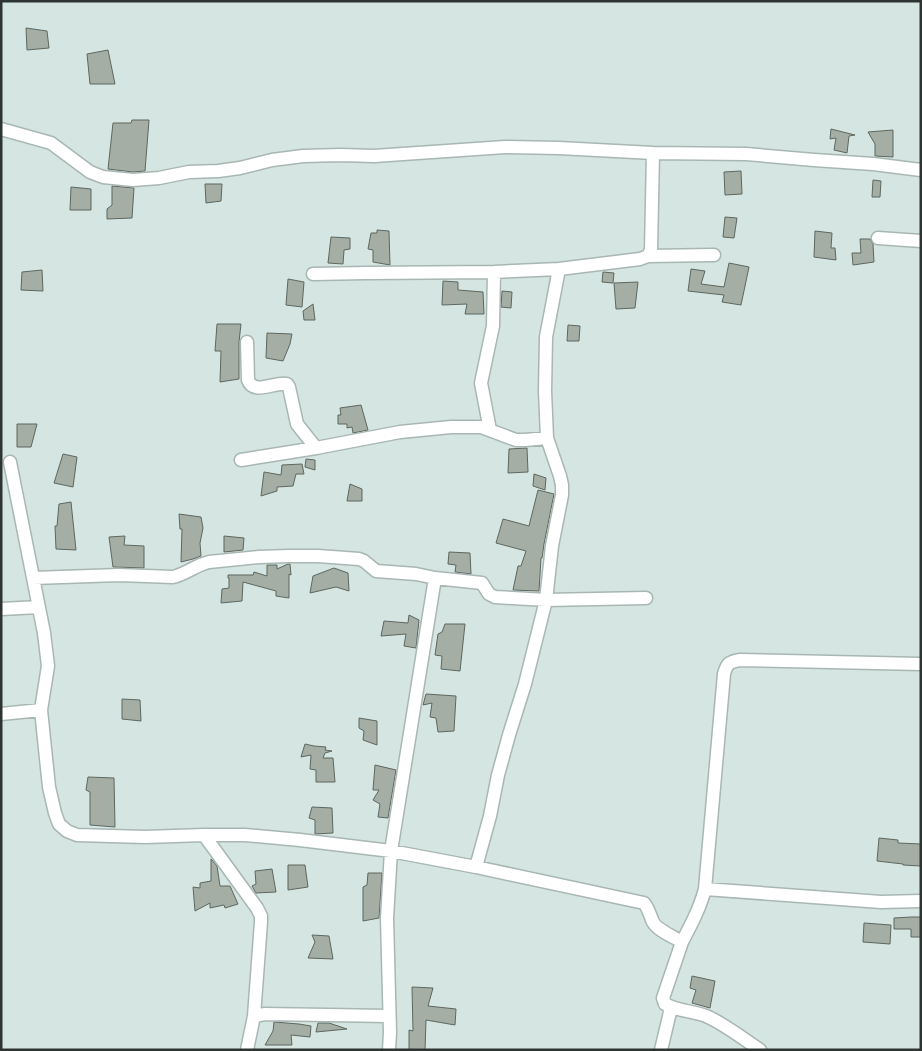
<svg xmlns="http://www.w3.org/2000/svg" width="922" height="1051" viewBox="0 0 922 1051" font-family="Ubuntu,sans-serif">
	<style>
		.building { fill: #a4aea5; stroke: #5d675f }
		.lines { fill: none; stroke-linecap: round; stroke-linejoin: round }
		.street-casing { stroke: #a8b7b4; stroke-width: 15 }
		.street { stroke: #fff; stroke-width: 12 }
	</style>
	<rect width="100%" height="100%" fill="#d5e5e2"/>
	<path class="building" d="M26 28 47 31 49 48 27 50Z
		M108 50 115 84H90L87 54Z
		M132 120H149L145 171 133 172 108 169 113 123H131Z
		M831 129 855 135 849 136 847 153 834 150 836 138 830 139Z
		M893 130V157L875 156V144L868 132Z
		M741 171 742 194 725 195 724 172Z
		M873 180 881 181 880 197H872Z
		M205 184H222L221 201 206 203Z
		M112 186 134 188 132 218 107 219V209L112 205Z
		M71 187 91 189V210H70Z
		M725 217 737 218 734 238 723 237Z
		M377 230 389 231 390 265 373 262V250L368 249 371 233H377Z
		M815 231 832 233 831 248H835L836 260 814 257Z
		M331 237 350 238V249L344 250 343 264 328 263Z
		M860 239H870L873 244 874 262 853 265 852 253H861Z
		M729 263 749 267 741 305 722 302 724 295 688 291 691 269 705 271 701 284 724 287Z
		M42 270 43 291 21 290 22 272Z
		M603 272 614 273 613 283 602 282Z
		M288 279 304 282 302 307 286 305Z
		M443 281 458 282V290L483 292 484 314H465L467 304 442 305Z
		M638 282 635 308 616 309 614 283Z
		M502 291 512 292 511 308 501 307Z
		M313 304 315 320H304L303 311Z
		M217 324H241L239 342V379L220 382 221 351H215Z
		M568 325 580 326 579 341H567Z
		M267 333 292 334 290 344 283 361 266 358Z
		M361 405 368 430 353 433 352 427 347 428V424H338V415H341L340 408Z
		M17 424H37L31 447H17Z
		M527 448 528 472 508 473 509 449Z
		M63 454 77 457 73 487 54 483Z
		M306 459 315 460V470L305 467Z
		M302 464 304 474H296L293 486 277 487V491L261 496 264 472 281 475 282 465Z
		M534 474 546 478 545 490 533 486Z
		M350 484 362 489V501H347Z
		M538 490 554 494 544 544 542 558H541L539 591 513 590 518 566H521L526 551 496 543 503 519 529 526Z
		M71 502 76 550 56 549 55 526H57L59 504Z
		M179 514 201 517 203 528 200 543 201 556 193 559 181 562 182 529H180Z
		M125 536 124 545 144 546V568L113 567 109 537Z
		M224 536 244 538 243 550 224 552Z
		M449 552 470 553 471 574 455 572 456 565 448 564Z
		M288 564H290L291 575 289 574V598L276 596V591L243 582 242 601 221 603 222 589 229 588V578H228V575H253L254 572 267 576V565H277V569Z
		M334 568 348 573 349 591 336 587 310 593 313 576Z
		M409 615 419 620 416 648 404 646 406 634 381 636 384 621 408 623Z
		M445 624H465L460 671 441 669 442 656 435 655 438 634 442 632Z
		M426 694 456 696 454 731 438 732 436 718 430 717 432 703 423 705Z
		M122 699 140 700 141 721 122 719Z
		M359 718 377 721V745L363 740 364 731 359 728Z
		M305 744 314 746 326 747 325 750 332 751 325 753 323 758H333L335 782H316V770L310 769 311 755 301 757Z
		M375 765 396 770 388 818 378 817 380 804 373 800 379 790H373Z
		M88 777 114 778 115 827 90 825V792L86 790Z
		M312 807 332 808 333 833 315 834V820L309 818Z
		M879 838 898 840V843L921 844V866L903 865V864L877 861Z
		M211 859 217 866 220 886H230L238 904 225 908 224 905 210 908V903L195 911 193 887 200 888V883L211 881Z
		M288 865H305L308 887 288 890Z
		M272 869 276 892 256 893 252 886 256 884 255 871Z
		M368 873H382L379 918 363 921V887L367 885Z
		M911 917H921V937H911V929H894V918Z
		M864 923 891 925 890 944 863 942Z
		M312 935 329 936 333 959 308 958 315 942Z
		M692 976 715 981 710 1008 692 1003 696 990 690 988Z
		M412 987 433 988 428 1006 456 1009 455 1025 426 1020 425 1050H409V1030L413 1031Z
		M274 1022 299 1024 311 1026 310 1037 291 1035 292 1045H265L273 1031Z
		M318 1023H329L347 1029 316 1032Z"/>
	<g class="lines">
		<defs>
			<path id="street" d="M1 129 51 143 90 172 103 177 133 180 159 178 189 172 218 171 240 168 272 160 303 156 341 155 374 156 505 147 559 148 653 153
				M878 238 921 241
				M648 256 714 255
				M313 274 366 273 494 272 559 269
				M247 342 248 380C254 396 275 381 287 384L289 387 297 424 316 448
				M490 430 481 383 493 326 494 272
				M241 460 316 448 400 432 451 427H481L516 440H525L547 438
				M10 462 44 633 48 666 41 710
				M33 578 119 575 173 577C186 574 196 565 209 562L259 557 289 556H318L359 559 364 561 376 571 416 574 435 578
				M1 609 39 607
				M1 714 41 710 49 787 55 813 59 824 67 831 77 835 145 837 204 835H245L300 840 391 851 476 867 644 903C649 909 650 916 653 922 657 930 674 937 682 942L663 998 665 1004C677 1011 693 1011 706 1016 723 1023 745 1040 760 1050
				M204 835 257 908 261 916V922L254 1016
				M476 867 490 816 498 775 509 735 525 684 546 600 552 546 562 495V485L560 476 547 438 545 391 546 337 559 269 640 259 648 256 651 250 653 153 746 154 814 160 873 164 921 170
				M705 889 881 902 921 901
				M682 942C691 925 700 908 705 889L724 674C727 663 729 662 740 660L921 664
				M247 1050 254 1016 265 1014 389 1016
				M389 1050 390 1032 387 918 391 851 435 578 482 583 489 594 495 597 546 600 646 598
				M661 1050 671 1008"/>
		</defs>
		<use href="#street" class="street-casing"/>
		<use href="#street" class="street"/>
	</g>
	<rect width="922" height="1051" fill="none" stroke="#2d3432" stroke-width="5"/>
</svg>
